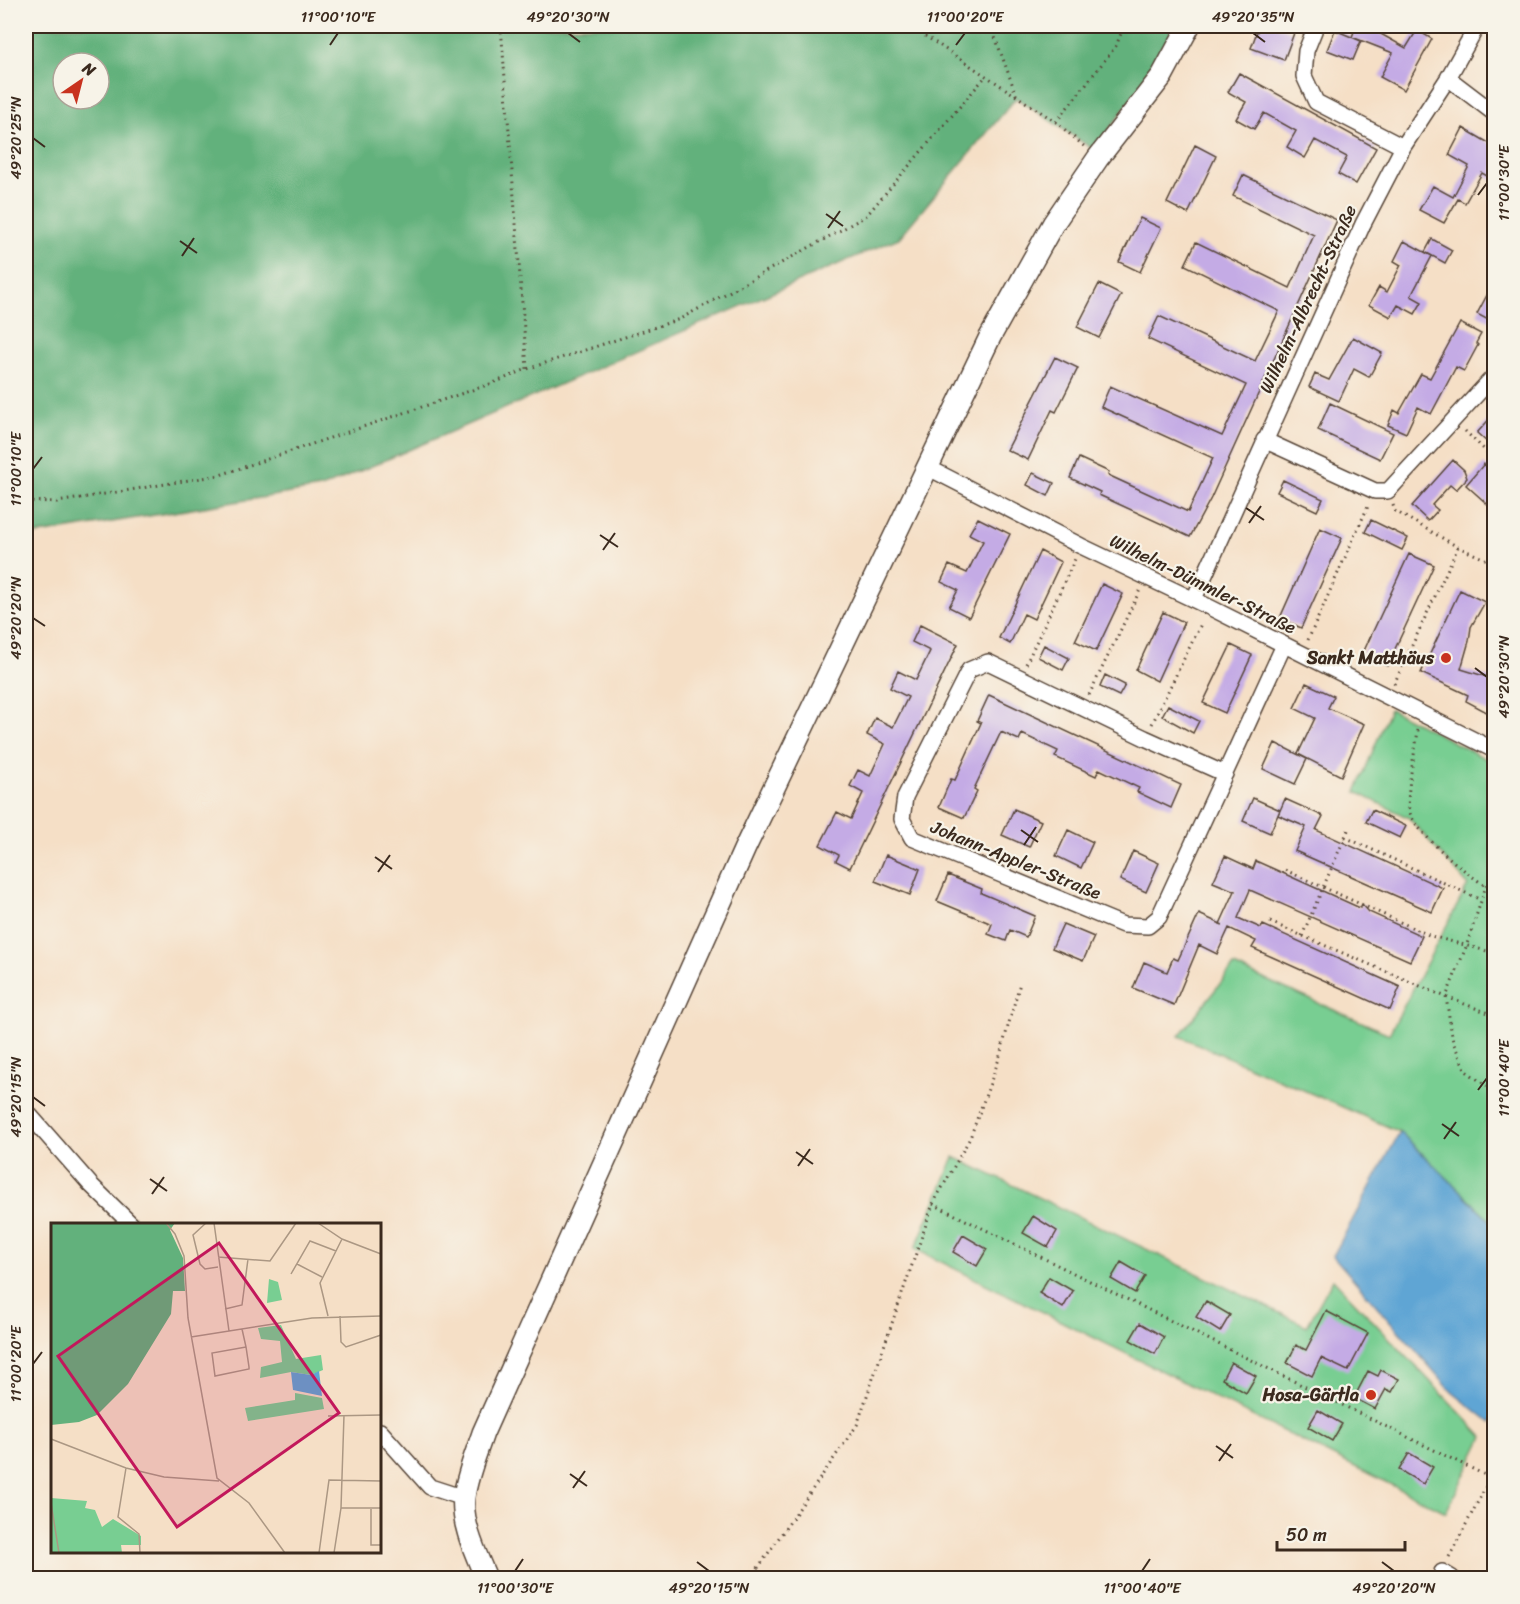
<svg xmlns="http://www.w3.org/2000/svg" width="1520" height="1604" viewBox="0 0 1520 1604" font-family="Sriracha,sans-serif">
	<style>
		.green { fill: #78ce92; stroke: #5a7c58; stroke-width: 1.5 }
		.forest { fill: #62b17c; stroke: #4e6e4d; stroke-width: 1.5; fill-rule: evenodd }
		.water { fill: #5ea5d4; stroke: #4c6879; stroke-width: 1.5 }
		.building { fill: #c4abe5 }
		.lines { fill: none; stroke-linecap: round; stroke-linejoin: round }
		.street-casing { stroke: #574537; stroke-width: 18 }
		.secondary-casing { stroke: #574537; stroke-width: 24 }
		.path { stroke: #574537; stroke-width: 3; stroke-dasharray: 1.5 4.5; stroke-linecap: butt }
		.street { stroke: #fff; stroke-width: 15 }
		.secondary { stroke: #fff; stroke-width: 21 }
		.ticks { fill: none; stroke: #3b2a1e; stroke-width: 2 }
		.poi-dot { fill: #c8321e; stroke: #f7f3e8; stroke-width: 2 }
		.labels { text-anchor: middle; stroke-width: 4.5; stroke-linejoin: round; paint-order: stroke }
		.street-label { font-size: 18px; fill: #3b2a1e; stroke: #f7f3e8 }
		.poi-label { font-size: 18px; font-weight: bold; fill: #3b2a1e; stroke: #f7f3e8; text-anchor: end }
		.inset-road { fill: none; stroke: #ab9783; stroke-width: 1.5 }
		.view { fill: #c2185b; fill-opacity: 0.15; stroke: #c2185b; stroke-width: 3 }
		.inset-edge { fill: none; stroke: #3b2a1e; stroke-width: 3 }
		.neatline { fill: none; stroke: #3b2a1e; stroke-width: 2 }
		.ticks-label { font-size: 15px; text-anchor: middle; fill: #3b2a1e }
	</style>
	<rect width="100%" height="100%" fill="#f7f3e8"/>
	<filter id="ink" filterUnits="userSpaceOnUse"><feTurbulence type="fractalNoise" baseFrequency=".0167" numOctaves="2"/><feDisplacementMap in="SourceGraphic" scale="12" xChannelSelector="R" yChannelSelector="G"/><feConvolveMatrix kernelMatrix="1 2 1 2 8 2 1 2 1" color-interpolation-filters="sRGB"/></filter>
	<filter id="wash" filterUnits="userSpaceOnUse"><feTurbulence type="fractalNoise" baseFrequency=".008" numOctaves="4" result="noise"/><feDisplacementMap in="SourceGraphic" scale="24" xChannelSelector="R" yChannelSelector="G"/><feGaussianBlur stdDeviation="1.35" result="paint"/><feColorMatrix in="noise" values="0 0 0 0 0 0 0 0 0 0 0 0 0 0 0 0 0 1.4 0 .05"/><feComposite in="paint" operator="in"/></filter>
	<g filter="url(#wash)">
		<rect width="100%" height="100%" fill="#f5dfc6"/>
		<path class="green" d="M1390 709 1494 763V1058L1490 1074 1494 1077V1224L1400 1132 1179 1036 1234 966 1389 1034 1468 885 1409 818 1356 792Z
			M954 1157 1307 1326 1333 1279 1483 1437 1446 1512 915 1249Z"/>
		<path class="forest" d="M26 26H1180L1170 47 1094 150 1016 98 899 238 321 488 26 536ZM63 63H99V99H63Z"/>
		<path class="water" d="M1400 1132 1494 1224V1418L1491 1423 1452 1392 1333 1256Z"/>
		<g id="blocks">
			<path class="building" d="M1259 26H1276L1294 33 1284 60 1251 48Z
				M1356 26H1363L1380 32 1379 33 1406 48 1417 30 1432 39 1404 90 1380 77 1393 53 1352 37Z
				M1335 30 1361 41 1353 60 1327 50Z
				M1239 73 1376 148 1356 184 1338 174 1347 157 1315 140 1305 158 1287 147 1296 131 1264 113 1254 129 1236 119 1246 102 1228 92Z
				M1463 128 1494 146V180L1482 173 1465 203 1458 199 1444 223 1419 210 1433 186 1453 197 1469 166 1449 155Z
				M1195 145 1216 156 1188 214 1167 203Z
				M1243 175 1337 220 1211 498 1190 537 1099 495 1100 492 1070 478 1079 458 1109 472 1108 475 1188 512 1213 458 1101 407 1110 386 1222 436 1246 385 1148 339 1159 316 1255 361 1279 311 1185 265 1196 242 1290 288 1314 235 1233 196Z
				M1140 218 1161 228 1140 272 1119 262Z
				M1432 239 1452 250 1445 263 1425 252Z
				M1404 241 1432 256 1411 296 1422 302 1415 314 1398 305 1391 317 1369 305 1379 287 1387 292 1401 265 1394 261Z
				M1494 282V323L1477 314Z
				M1099 284 1121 295 1099 338 1077 327Z
				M1460 323 1481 334 1476 343 1478 345 1464 371 1456 367 1431 414 1418 407 1406 433 1388 425 1394 410 1399 413 1421 374 1430 378Z
				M1353 337 1382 353 1369 377 1354 369 1339 401 1309 387 1315 374 1329 380Z
				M1055 357 1078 368 1056 412 1052 410 1028 460 1007 450Z
				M1330 403 1393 433 1380 459 1318 430Z
				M1494 414V437L1488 443 1477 433Z
				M1453 460 1464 470 1467 478 1456 490 1450 485 1432 505 1438 510 1428 521 1412 506Z
				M1484 464 1494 474V510L1466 485Z
				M1033 473 1054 483 1048 496 1027 485Z
				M1283 480 1323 499 1317 511 1277 492Z
				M978 518 1010 534 969 617 949 607 958 590 941 582 949 565 967 573 983 541 969 534Z
				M1371 520 1408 538 1402 550 1365 532Z
				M1320 528 1342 538 1301 628 1280 618Z
				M1040 551 1061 562 1034 619 1024 614 1010 644 999 638Z
				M1409 554 1434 565 1387 666 1362 655Z
				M1102 584 1123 594 1096 651 1075 641Z
				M1460 590 1485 602 1471 627 1469 641 1461 669 1494 679V716L1466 701 1468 695 1421 673Z
				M1163 612 1184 622 1157 681 1136 670Z
				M920 625 958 644 850 868 836 861 839 855 820 845 837 812 851 819 863 793 850 786 858 770 870 776 885 744 867 735 875 718 893 727 908 697 890 688 898 671 916 680 930 651 912 642Z
				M1044 645 1069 658 1063 670 1038 657Z
				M1231 645 1252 655 1225 713 1203 703Z
				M1105 675 1125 685 1119 696 1100 687Z
				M1306 683 1334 696 1328 708 1364 724 1341 776 1298 754 1315 718 1294 708Z
				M989 695 1181 785 1171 808 1137 792 1139 788 1099 769 1096 776 1055 757 1058 751 1022 734 1019 740 1001 732 974 789 977 791 964 818 939 807 951 779 955 780 981 723 977 721Z
				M1168 705 1199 721 1193 733 1162 716Z
				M1275 743 1307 759 1295 784 1263 769Z
				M1253 798 1280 810 1270 833 1243 821Z
				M1285 799 1323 816 1316 830 1443 888 1432 912 1295 851 1306 827 1278 815Z
				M1014 809 1041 821 1029 847 1002 835Z
				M1372 810 1406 826 1400 838 1366 822Z
				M1068 830 1093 842 1081 868 1056 856Z
				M1133 851 1159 863 1146 892 1120 880Z
				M886 855 920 869 910 895 875 881Z
				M1225 856 1253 869 1256 861 1360 908 1362 904 1369 912 1422 936 1410 961 1250 890 1238 918 1261 928 1263 925 1400 987 1390 1010 1252 948 1256 941 1229 928 1217 954 1199 945 1174 1005 1133 988 1144 962 1167 972 1173 958 1178 960 1199 914 1223 925 1220 924 1235 891 1213 882Z
				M948 875 982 889 981 893 1035 916 1026 937 1010 930 1006 941 988 934 992 924 937 901Z
				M1063 924 1094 937 1083 961 1052 948Z
				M1033 1216 1057 1231 1048 1247 1023 1233Z
				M963 1235 987 1249 977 1266 953 1252Z
				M1121 1262 1145 1276 1135 1293 1111 1279Z
				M1049 1277 1073 1291 1063 1308 1039 1293Z
				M1206 1301 1230 1315 1220 1332 1196 1317Z
				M1326 1311 1368 1333 1348 1371 1321 1358 1312 1376 1287 1363 1296 1345 1306 1350Z
				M1140 1323 1164 1337 1155 1354 1130 1340Z
				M1231 1362 1256 1376 1246 1393 1222 1379Z
				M1381 1370 1399 1379 1392 1392 1386 1389 1375 1409 1354 1398 1368 1371 1378 1376Z
				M1318 1410 1342 1424 1332 1441 1308 1427Z
				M1409 1453 1433 1467 1423 1484 1399 1470Z"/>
		</g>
	</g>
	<g filter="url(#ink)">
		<use href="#blocks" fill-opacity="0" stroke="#574537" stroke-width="1.5"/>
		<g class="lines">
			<defs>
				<path id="street" d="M1316 26 1306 51 1304 76 1316 102 1403 147
					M1448 78 1494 113
					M1264 440 1375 491H1388L1494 376
					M927 467 1081 546 1209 607 1494 750
					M1194 599 1363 224 1403 147 1448 78 1477 26
					M1225 774 1145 738 988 662 969 670 905 797 902 819 912 838 1123 925 1148 926 1159 917 1284 645
					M26 1111 90 1184 131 1224
					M380 1431 430 1487 464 1498
					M1442 1572 1452 1578"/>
				<path id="secondary" d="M486 1578C476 1554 461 1524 464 1497 467 1475 476 1454 483 1433L745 848 990 337 1053 224 1098 158 1162 76 1189 26"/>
			</defs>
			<use href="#street" class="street-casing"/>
			<use href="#secondary" class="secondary-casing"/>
			<path class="path" d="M501 26 527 369
				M910 26 1056 122 1085 147
				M991 26 1017 97
				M1056 122 1116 46 1124 26
				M1465 431 1494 459
				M26 501 57 502 220 475 496 382 527 369 680 319 866 216 986 76
				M1393 505 1395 511 1458 547 1494 563
				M1308 640 1369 504
				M1026 664 1075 559
				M1394 684 1458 547
				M1089 695 1140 590
				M1152 724 1202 622
				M1418 730C1416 750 1404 796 1410 813 1416 833 1468 875 1486 886
				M1345 837 1349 828
				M1285 870 1431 936 1494 953
				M1494 875 1486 886 1466 947 1446 997 1453 1042 1466 1071 1494 1091
				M1270 922 1446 997 1494 1015
				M1302 936 1345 837 1481 900
				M933 1204 1491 1478
				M1449 1557 1494 1471
				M751 1578 857 1425 933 1204 970 1138 999 1059 1020 983"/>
			<use href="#street" class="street"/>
			<use href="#secondary" class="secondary"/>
		</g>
	</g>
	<path class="ticks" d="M568 33 580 42M1253 33 1265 42M330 45 338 33M956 45 965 33M33 138 45 147M1478 195 1487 183M826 214 843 226M828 228 840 211M180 241 197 253M182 256 194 238M33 469 42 457M1246 508 1264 520M1249 523 1261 506M600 535 618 547M603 550 615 533M33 618 45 626M1475 668 1487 677M1021 830 1038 842M1024 845 1036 827M375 857 392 869M378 872 390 855M1478 1090 1487 1078M33 1097 45 1106M1442 1124 1459 1136M1444 1139 1456 1122M796 1152 813 1164M798 1166 810 1149M150 1179 167 1191M152 1194 164 1177M33 1364 42 1352M1216 1446 1233 1458M1219 1461 1231 1444M570 1474 587 1486M573 1488 585 1471M697 1562 709 1571M1382 1562 1394 1571M515 1571 523 1559M1142 1571 1150 1559"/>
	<g class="poi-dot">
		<circle cx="1446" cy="658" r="6"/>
		<circle cx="1371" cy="1395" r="6"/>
	</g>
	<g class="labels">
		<g class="street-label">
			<text transform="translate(1308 299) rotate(-65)" y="6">Wilhelm-Albrecht-Straße</text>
			<text transform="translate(1203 584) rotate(26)" y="6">Wilhelm-Dümmler-Straße</text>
			<text transform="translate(1016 860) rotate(22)" y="6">Johann-Appler-Straße</text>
		</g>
		<g class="poi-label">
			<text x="1434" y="664">Sankt Matthäus</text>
			<text x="1359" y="1401">Hosa-Gärtla</text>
		</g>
	</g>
	<g transform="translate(51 1223)">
		<rect width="330" height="330" fill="#f5dfc6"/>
		<path d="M218 56 227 59 231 77 216 80ZM230 102 245 136 270 132 272 147 260 152 240 149 209 155 210 144 231 139 229 118 210 116 207 105ZM244 170 271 175 273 186 197 198 194 185 244 177ZM0 275 36 278 34 285 44 287 51 304 62 296 90 313V322H70L71 330H0Z" fill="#78ce92"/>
		<path d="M0 0H124L119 7 132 35 134 68H122L120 91 77 161 46 192 28 199 0 202Z" fill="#62b17c"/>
		<path d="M268 148 271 173 242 167 240 149 260 152Z" fill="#5ea5d4"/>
		<path class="inset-road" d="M115 0 124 11 133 33 137 95 166 255 198 280 234 330M155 0 142 12 149 41 154 46 167 44M163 0 178 108M267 0 291 16 330 31M167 34 219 38 245 0M246 41 271 54M240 51 259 18 285 28M174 86 191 82 197 36M277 93 269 60 291 16M289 93 290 119 295 124 330 112M191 106 195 124 198 144V146L164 153 161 130 195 124M140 114 261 95 330 93M277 193 330 192M0 216 75 245 113 254 168 258M75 245 67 294 88 311 89 330M0 280 8 330M290 285H330M320 286V322H330M268 330 278 257 330 258M283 330 290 285 293 192"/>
		<path class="view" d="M168 20 288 190 126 304 7 133Z"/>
		<rect width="330" height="330" class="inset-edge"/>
	</g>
	<rect width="1520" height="1604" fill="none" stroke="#f7f3e8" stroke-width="66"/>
	<g transform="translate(81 81) rotate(35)"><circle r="28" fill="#f7f3e8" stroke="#aca397" stroke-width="1.5"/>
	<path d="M0-4.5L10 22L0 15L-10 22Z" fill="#c8321e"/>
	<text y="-9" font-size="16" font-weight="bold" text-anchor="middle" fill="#3b2a1e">N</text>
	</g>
	<path d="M1277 1541v9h128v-9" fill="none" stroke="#3b2a1e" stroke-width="3"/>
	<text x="1286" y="1541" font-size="18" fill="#3b2a1e" stroke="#f7f3e8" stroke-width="4.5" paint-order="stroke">50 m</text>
	<rect x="33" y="33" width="1454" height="1538" class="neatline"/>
	<g class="ticks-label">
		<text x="338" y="22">11°00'10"E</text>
		<text x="568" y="22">49°20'30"N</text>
		<text x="965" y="22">11°00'20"E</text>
		<text x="1253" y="22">49°20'35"N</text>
		<text transform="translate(16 138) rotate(-90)" y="5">49°20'25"N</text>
		<text transform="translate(1504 183) rotate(-90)" y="5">11°00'30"E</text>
		<text transform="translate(16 469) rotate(-90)" y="5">11°00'10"E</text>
		<text transform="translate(16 618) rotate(-90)" y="5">49°20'20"N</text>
		<text transform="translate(1504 677) rotate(-90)" y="5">49°20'30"N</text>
		<text transform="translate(1504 1078) rotate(-90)" y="5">11°00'40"E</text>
		<text transform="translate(16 1097) rotate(-90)" y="5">49°20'15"N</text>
		<text transform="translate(16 1364) rotate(-90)" y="5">11°00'20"E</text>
		<text x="515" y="1593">11°00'30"E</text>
		<text x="709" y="1593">49°20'15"N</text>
		<text x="1142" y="1593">11°00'40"E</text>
		<text x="1394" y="1593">49°20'20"N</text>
	</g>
</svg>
